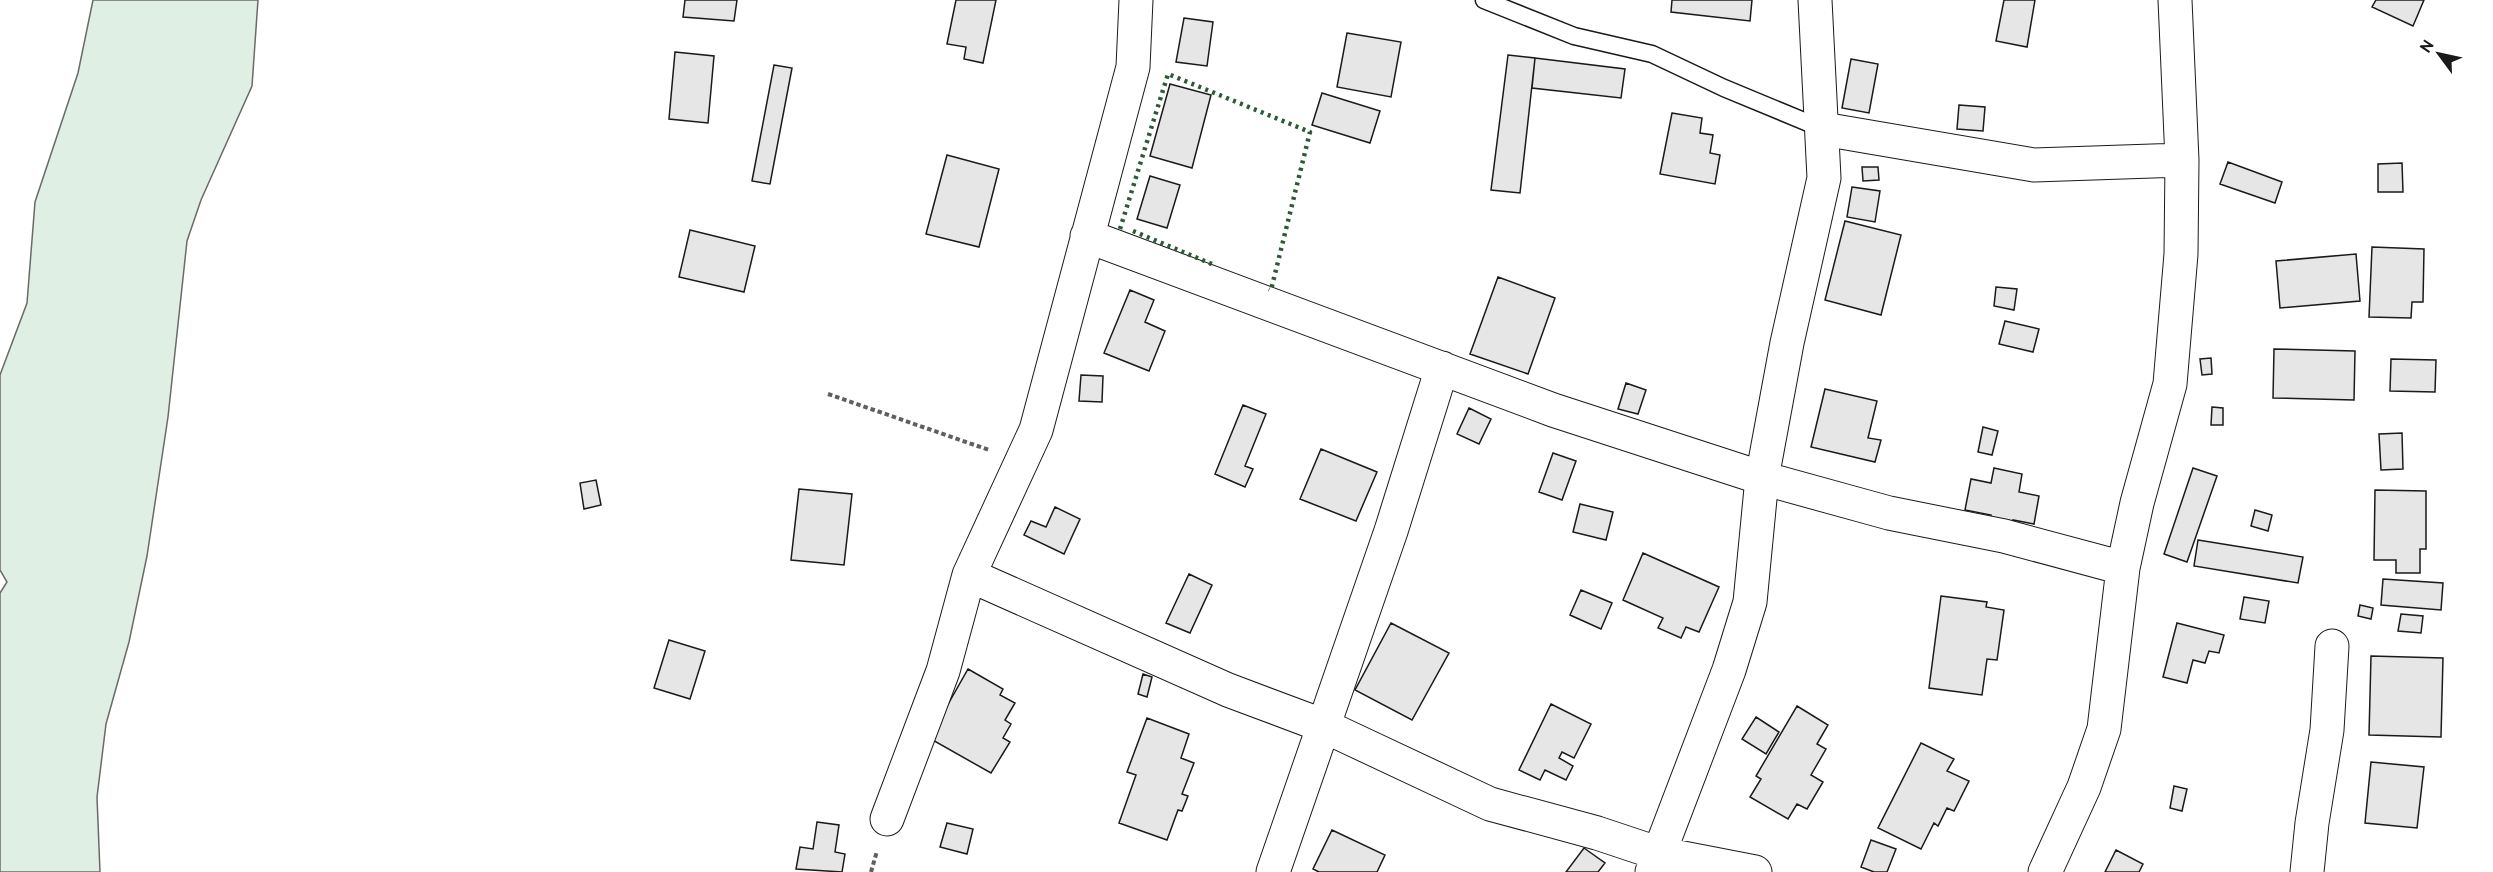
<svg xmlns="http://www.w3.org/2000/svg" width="2493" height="872" viewBox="0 0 2493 872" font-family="Overpass,sans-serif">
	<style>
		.green { fill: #e0efe3; stroke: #6a6a6a; stroke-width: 1.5 }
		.building { fill: #e6e6e6; stroke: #1a1a1a; stroke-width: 1.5 }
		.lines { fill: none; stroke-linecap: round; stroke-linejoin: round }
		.service-casing { stroke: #1a1a1a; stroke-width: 19 }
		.minor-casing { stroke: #1a1a1a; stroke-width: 35 }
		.path { stroke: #5f5f5f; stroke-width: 4; stroke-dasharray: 4.5 3; stroke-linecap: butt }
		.service { stroke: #fff; stroke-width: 16 }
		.minor { stroke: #fff; stroke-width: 33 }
		.hedge { stroke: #2b5a34; stroke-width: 4.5; stroke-dasharray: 3 4.5; stroke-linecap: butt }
	</style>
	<rect width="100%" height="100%" fill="#fff"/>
	<path class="green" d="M93 0H258L252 86 201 200 187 241 168 417 147 556 129 642 106 724 97 797 100 872H0V593L7 582 0 570V375L27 303 35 202 78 73Z"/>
	<path class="building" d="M685 0H737L734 21 683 17Z
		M956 0H996L983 63 964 59 966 47 947 44Z
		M1672 0H1752L1750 21 1671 12Z
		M2004 0H2035L2027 47 1996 41Z
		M2376 0H2424L2413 26 2372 7Z
		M1184 18 1213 22 1207 66 1176 62Z
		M1347 33 1401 42 1391 97 1337 87Z
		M675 52 714 56 708 123 669 119Z
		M1508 55 1535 58 1520 193 1491 190Z
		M1535 58 1625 69 1621 98 1532 88Z
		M1851 59 1878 64 1869 113 1842 108Z
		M774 65 792 68 770 184 752 181Z
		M1170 84 1211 95 1192 168 1150 156Z
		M1322 93 1380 111 1370 143 1312 125Z
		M1959 105 1985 107 1983 131 1957 129Z
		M1672 113 1702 118 1700 133 1713 135 1710 153 1720 155 1715 184 1660 174Z
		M947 155 999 169 979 247 926 234Z
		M2228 162 2282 182 2275 203 2220 184Z
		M2402 163 2403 192H2378V164Z
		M1862 167H1878L1879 180 1863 181Z
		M1150 176 1180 185 1167 228 1137 219Z
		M1852 187 1880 191 1875 222 1847 217Z
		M1845 221 1901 235 1881 315 1825 300Z
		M690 230 755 246 744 292 679 277Z
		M2372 247 2424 249 2423 302H2412L2411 318 2369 317Z
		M2356 254 2360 301 2280 308 2276 261Z
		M1498 277 1555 298 1528 374 1470 354Z
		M1996 287 2017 289 2014 310 1994 306Z
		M1130 290 1154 300 1145 322 1165 331 1149 371 1104 353Z
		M2005 321 2039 329 2033 352 1999 344Z
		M2274 349 2355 351 2354 400 2273 398Z
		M2211 358 2212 374 2202 375 2200 359Z
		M2391 359 2436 360 2435 392 2390 391Z
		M1081 375 1103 376 1102 402 1079 401Z
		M1626 383 1646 390 1638 414 1618 409Z
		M1825 389 1877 401 1868 438 1881 440 1875 462 1811 447Z
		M1243 405 1266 414 1245 466 1253 469 1245 487 1215 474Z
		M2212 407 2223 408V425H2211Z
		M1469 408 1491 419 1479 444 1457 434Z
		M1983 427 1998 431 1992 455 1978 452Z
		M2402 433 2403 469 2381 470 2379 434Z
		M1321 449 1377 472 1356 521 1300 499Z
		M1553 453 1576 461 1562 500 1539 492Z
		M1994 468 2022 474 2019 492 2039 496 2034 524 2013 520 2012 525 1990 520 1991 515 1965 510 1971 479 1991 483Z
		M2193 468 2217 476 2187 562 2164 554Z
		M596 480 601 505 584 509 580 483Z
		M799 489 852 494 844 565 791 560Z
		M2375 490 2426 491V549H2420V573H2396V560H2374Z
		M1580 504 1613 512 1606 540 1573 532Z
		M1055 507 1080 519 1064 554 1024 535 1031 521 1046 527Z
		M2255 510 2272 515 2268 531 2251 526Z
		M2198 540 2303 557 2298 583 2194 566Z
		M1643 553 1719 587 1699 632 1686 627 1681 638 1658 628 1663 618 1623 600Z
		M1189 574 1212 585 1190 633 1166 623Z
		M2383 579 2443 583 2441 610 2381 605Z
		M1581 590 1612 603 1601 629 1570 615Z
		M1941 596 1987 602 1986 607 2004 610 1997 660 1987 659 1982 695 1929 688Z
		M2244 597 2269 601 2265 623 2240 619Z
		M2360 605 2373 608 2371 619 2358 616Z
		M2401 614 2423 616 2421 633 2398 631Z
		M1391 623 1449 653 1412 720 1355 690Z
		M2177 623 2224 635 2219 653 2209 651 2205 663 2193 660 2187 683 2163 677Z
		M669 640 705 651 690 699 654 688Z
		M2371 656 2443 658 2441 737 2369 735Z
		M968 669 1003 689 1000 695 1015 703 1005 720 1011 724 1003 738 1010 742 991 773 929 738Z
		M1143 674 1152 677 1147 697 1138 694Z
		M1551 704 1591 724 1574 758 1562 752 1559 758 1573 766 1566 780 1545 770 1540 780 1519 770Z
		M1797 706 1828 725 1817 744 1826 749 1811 775 1823 782 1807 809 1797 804 1788 819 1750 797 1761 779 1756 776Z
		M1756 717 1779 732 1766 754 1742 739Z
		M1147 718 1189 734 1181 758 1194 763 1182 794 1188 796 1182 811 1178 810 1167 840 1119 823 1136 775 1127 772Z
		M1921 743 1954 759 1947 771 1969 781 1954 811 1947 808 1938 826 1934 823 1921 849 1878 828Z
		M2371 762 2424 767 2417 828 2365 823Z
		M2174 786 2187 789 2182 811 2170 808Z
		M817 822 839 825 835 852 845 854 842 872 796 869 800 847 813 849Z
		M947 823 973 829 967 854 940 847Z
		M1332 830 1385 855 1377 872H1319L1313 869Z
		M1871 840 1896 849 1887 872H1874L1861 867Z
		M1584 848 1605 863 1598 872H1566Z
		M2116 850 2143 864 2139 872H2105Z"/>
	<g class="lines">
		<defs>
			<path id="service" d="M1484 0 1574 36 1652 54 1724 88 1823 129"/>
			<path id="minor" d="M1823 129 2034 165 2182 160
				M1087 236 1553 410 1762 478 1889 513 2004 536 2123 568
				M969 575 1228 690 1324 726 1490 804 1597 833 1657 853 1755 872
				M887 819 943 671 969 575 1036 430 1133 67 1136 0
				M1273 872 1391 531 1442 368
				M1652 872 1729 670 1750 602 1762 478 1787 343 1824 178 1815 0
				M2045 872 2084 787 2104 729 2123 568 2137 503 2170 384 2181 254 2182 160 2175 0
				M2307 872 2312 823 2327 730 2332 646"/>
		</defs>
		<use href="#service" class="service-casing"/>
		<use href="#minor" class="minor-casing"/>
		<path class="path" d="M828 394 989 450
			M871 872 877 851"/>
		<use href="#service" class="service"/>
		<use href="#minor" class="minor"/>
		<path class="hedge" d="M1120 229 1168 74 1310 132 1271 290 1269 289
			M1133 231 1214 265"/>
	</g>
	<g transform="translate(2439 54) rotate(303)" stroke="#ffffff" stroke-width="4.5" paint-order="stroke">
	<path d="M0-4.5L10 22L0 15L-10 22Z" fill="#1a1a1a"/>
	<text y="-9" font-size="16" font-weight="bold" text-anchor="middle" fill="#1a1a1a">N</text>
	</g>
</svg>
